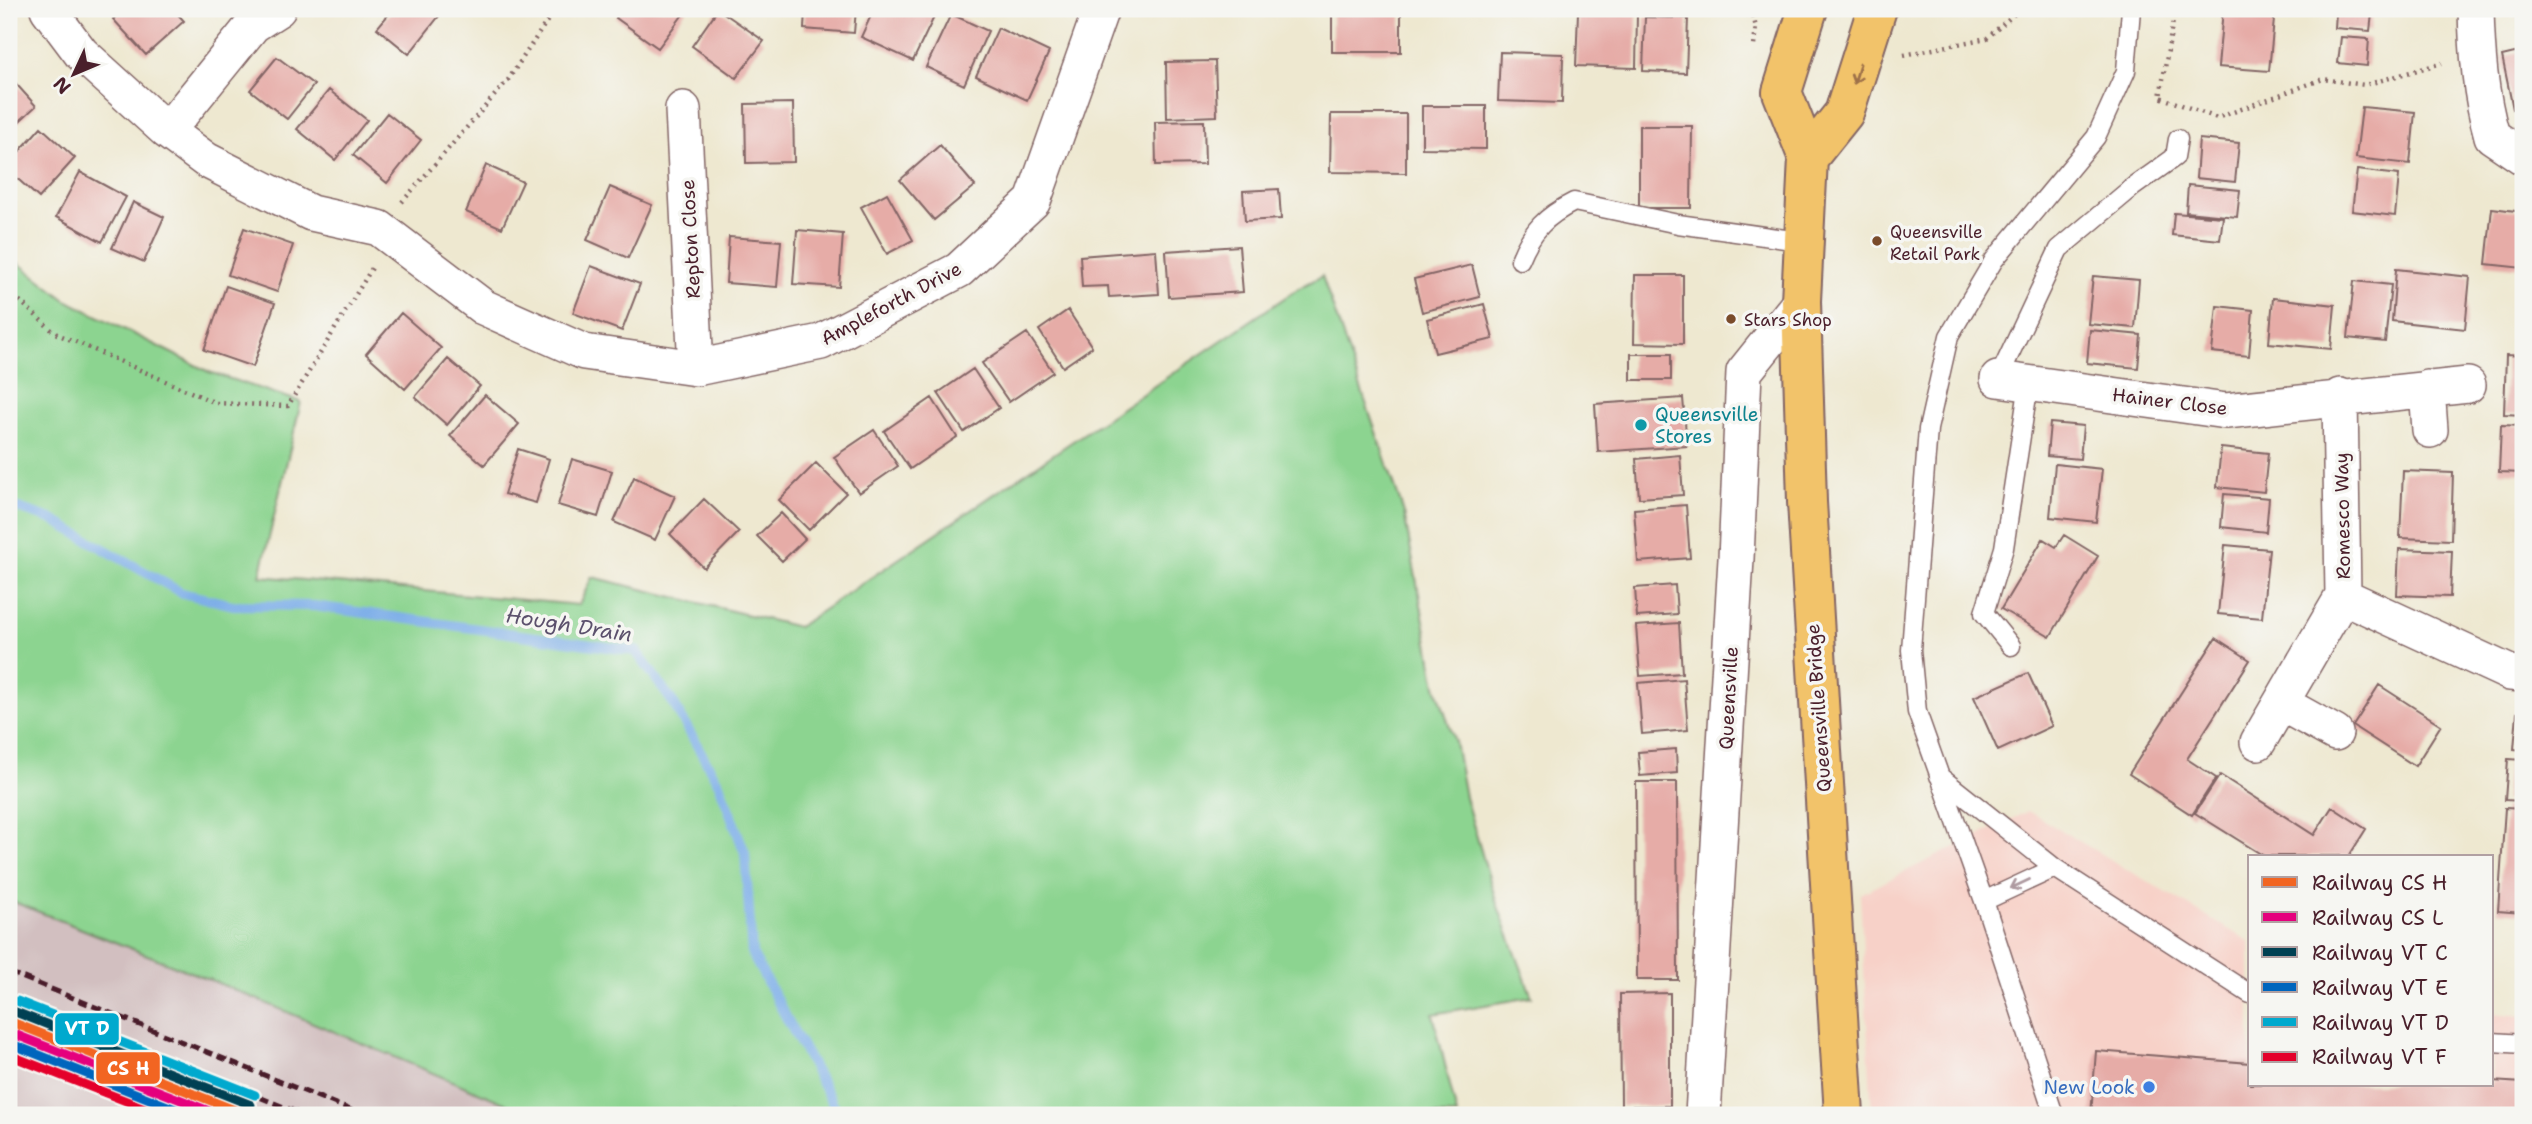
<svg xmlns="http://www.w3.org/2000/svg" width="2532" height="1124" viewBox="0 0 2532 1124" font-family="'Shantell Sans',sans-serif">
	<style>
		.built { fill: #f7d1c8 }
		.industrial { fill: #d2bfc0 }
		.grass { fill: #8cd490; stroke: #6b7a5e; stroke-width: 2 }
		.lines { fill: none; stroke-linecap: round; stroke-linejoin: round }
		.stream { stroke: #7daee8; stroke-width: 10 }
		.building { fill: #e6aca7 }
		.service-casing { stroke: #836565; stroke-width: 21 }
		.minor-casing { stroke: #836565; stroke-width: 38 }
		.trunk-casing { stroke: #836565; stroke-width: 42 }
		.path { stroke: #836565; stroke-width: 4.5; stroke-dasharray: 2 5; stroke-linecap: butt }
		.service { stroke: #fff; stroke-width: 18 }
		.minor { stroke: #fff; stroke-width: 35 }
		.trunk { stroke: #f2c36a; stroke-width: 38 }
		.rail { stroke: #4a1f2b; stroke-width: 5; stroke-dasharray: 10 5; stroke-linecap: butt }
		.rail-1-casing { stroke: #f6f6f2; stroke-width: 14 }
		.rail-2-casing { stroke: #f6f6f2; stroke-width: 14 }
		.rail-3-casing { stroke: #f6f6f2; stroke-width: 14 }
		.rail-4-casing { stroke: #f6f6f2; stroke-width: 14 }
		.rail-5-casing { stroke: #f6f6f2; stroke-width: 14 }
		.rail-6-casing { stroke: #f6f6f2; stroke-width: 14 }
		.rail-1 { stroke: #f26522; stroke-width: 9 }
		.rail-2 { stroke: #e5007d; stroke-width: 9 }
		.rail-3 { stroke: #004153; stroke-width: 9 }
		.rail-4 { stroke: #0065bd; stroke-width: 9 }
		.rail-5 { stroke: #00a9ce; stroke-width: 9 }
		.rail-6 { stroke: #e4002b; stroke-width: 9 }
		.oneway { stroke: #9e714a }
		.oneway2 { stroke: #ae9aa0 }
		.bus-dot { fill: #7a4b2a; stroke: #f6f6f2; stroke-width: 2.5 }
		.culture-dot { fill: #0f9aa8; stroke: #f6f6f2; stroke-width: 2.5 }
		.shop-dot { fill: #3f7fe0; stroke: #f6f6f2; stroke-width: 2.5 }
		.labels { text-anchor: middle; stroke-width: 7; stroke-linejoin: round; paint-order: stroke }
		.bus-label { font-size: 17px; fill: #4a1f2b; stroke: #f6f6f2; text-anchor: start }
		.street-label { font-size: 19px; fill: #4a1f2b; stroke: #f6f6f2 }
		.culture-label { font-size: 19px; fill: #0d838f; stroke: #f6f6f2; text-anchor: start }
		.shop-label { font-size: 19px; fill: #366cbe; stroke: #f6f6f2; text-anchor: end }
		.water-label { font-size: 21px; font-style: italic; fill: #5c516d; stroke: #f6f6f2 }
		.line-badge { stroke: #f6f6f2; stroke-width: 2.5 }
		.badge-label { font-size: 19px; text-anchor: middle; font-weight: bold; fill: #fff }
	</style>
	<rect width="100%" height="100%" fill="#f6f6f2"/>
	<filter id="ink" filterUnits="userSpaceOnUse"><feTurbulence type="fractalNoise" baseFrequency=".0143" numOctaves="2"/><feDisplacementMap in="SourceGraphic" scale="14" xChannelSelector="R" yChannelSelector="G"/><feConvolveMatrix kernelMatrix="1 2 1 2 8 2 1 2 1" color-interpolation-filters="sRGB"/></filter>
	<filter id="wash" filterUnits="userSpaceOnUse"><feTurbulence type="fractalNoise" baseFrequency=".00686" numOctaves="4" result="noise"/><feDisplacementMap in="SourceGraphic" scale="28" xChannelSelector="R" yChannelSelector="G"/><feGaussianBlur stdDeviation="1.57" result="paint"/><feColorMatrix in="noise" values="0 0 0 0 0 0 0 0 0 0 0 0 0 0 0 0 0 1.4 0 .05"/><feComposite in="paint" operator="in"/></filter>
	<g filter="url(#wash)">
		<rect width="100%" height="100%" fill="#eee8d0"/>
		<path class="built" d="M2028 811 2250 942V1084H2492V1013L2523 1016V1115H1872L1860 894Z"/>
		<path class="industrial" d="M9 900 218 983 533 1115H34L9 1105Z"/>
		<path class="grass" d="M9 256 66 300 209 372 301 402 260 576 579 605 592 577 798 627 1299 288 1322 276 1404 513 1436 686 1455 742 1465 797 1496 901 1532 997 1433 1014 1457 1115H533L218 983 9 900Z"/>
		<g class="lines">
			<path class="stream" d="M9 505 51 519 182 593 233 605 314 606 636 651 672 701 720 786 745 853 752 954 839 1115"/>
		</g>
		<g id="blocks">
			<path class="building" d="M124 9H173L184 21 146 55 113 19Z
				M393 9H440L443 11 409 54 377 28Z
				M622 9H687L658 48 616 18Z
				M718 9 764 41 736 78 692 46Z
				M805 9H856L854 33 804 29Z
				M874 9H915L934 17 913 61 861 37Z
				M1332 9H1401V52H1332Z
				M2223 9H2275L2269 71 2218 67Z
				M1578 12 1637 14 1636 68 1576 66Z
				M2336 12 2372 14 2370 31 2335 28Z
				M951 14 988 31 964 85 926 67Z
				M1645 17 1688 18 1686 73 1643 71Z
				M998 28 1049 52 1027 100 976 76Z
				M2341 37 2369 39 2367 66 2338 63Z
				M2523 51V107L2513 109 2502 56Z
				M1500 52 1563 54 1562 103 1498 101Z
				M277 57 314 85 287 119 250 90Z
				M1215 61 1217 116 1167 118 1166 62Z
				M9 76 36 106 9 131Z
				M329 90 367 120 335 160 297 129Z
				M793 103 794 162 746 163 745 104Z
				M1422 106H1486V149L1422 148Z
				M2362 107 2415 112 2410 164 2356 158Z
				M387 113 421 140 387 183 353 155Z
				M1331 114H1406V173L1330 172Z
				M1204 121 1205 164 1156 165 1155 122Z
				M1639 126H1692L1691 208H1639Z
				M41 127 75 158 39 198 9 171V163Z
				M2199 139 2239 143 2235 182 2196 178Z
				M940 145 975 186 934 220 900 180Z
				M486 165 523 182 502 228 466 212Z
				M2357 170 2399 175 2395 216 2352 211Z
				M80 172 126 197 102 242 56 217Z
				M2188 185 2240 190 2237 217 2186 212Z
				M610 187 652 205 628 258 587 240Z
				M1279 189 1281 219 1245 221 1243 191Z
				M887 193 913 240 887 254 861 207Z
				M133 202 164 217 144 262 112 248Z
				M2492 208 2523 212V268L2486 264Z
				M2174 213 2223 217 2220 240 2172 235Z
				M244 228 293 245 277 292 228 275Z
				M797 230 843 234 839 287 793 284Z
				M729 237 781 241 777 287 726 283Z
				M1239 246 1243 292 1169 297 1166 251Z
				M1156 250 1159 294 1109 297 1108 286 1082 287 1080 256Z
				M1472 265 1480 297 1422 312 1414 279Z
				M591 266 640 284 622 331 573 313Z
				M2396 269 2470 277 2465 329 2392 321Z
				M1635 275H1683V344L1634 343Z
				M2093 276 2139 280 2135 328 2088 324Z
				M2354 281 2391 285 2385 342 2348 338Z
				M226 286 275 303 253 367 204 350Z
				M2273 298 2335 305 2331 349 2269 343Z
				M1484 304 1493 339 1435 353 1427 319Z
				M2217 306 2253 310 2249 356 2212 352Z
				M1068 310 1092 347 1063 367 1039 330Z
				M401 313 441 348 405 389 366 354Z
				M2090 330 2141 335 2138 368 2087 363Z
				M1027 333 1053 372 1009 402 982 363Z
				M1631 354H1671V380H1631Z
				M2506 355 2523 356V415L2504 414Z
				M448 359 480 386 447 425 415 397Z
				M973 369 999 408 964 432 938 393Z
				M485 395 519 424 484 465 450 436Z
				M932 398 957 437 910 469 884 431Z
				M1683 398 1687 446 1598 452 1595 404Z
				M2050 423 2083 426 2080 459 2047 456Z
				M2501 425 2523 426V473L2499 472Z
				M874 430 898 466 859 493 834 457Z
				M2221 448 2268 453 2264 492 2217 487Z
				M518 449 549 459 536 503 504 494Z
				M1680 455 1683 495 1639 498 1636 459Z
				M572 459 612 471 598 517 558 505Z
				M816 463 846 493 809 530 779 500Z
				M2055 464 2102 469 2096 522 2050 517Z
				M2403 471 2453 473 2451 540 2400 538Z
				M634 477 675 496 655 540 614 522Z
				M2224 494 2269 498 2266 532 2221 527Z
				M704 499 739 532 704 568 670 534Z
				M1686 505 1690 558 1638 562 1634 509Z
				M781 513 805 539 782 561 757 536Z
				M2064 535 2098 556 2050 637 2001 609 2043 539 2056 547Z
				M2225 545 2269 549 2262 618 2218 614Z
				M2399 549 2452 551 2450 597 2397 595Z
				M2520 554H2523V603H2518Z
				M1675 585 1677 614 1637 617 1635 588Z
				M1679 623 1682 673 1640 676 1636 626Z
				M2216 638 2250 660 2187 759 2216 778 2192 815 2129 774Z
				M2028 673 2052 726 1998 751 1974 697Z
				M1684 679 1688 730 1642 734 1638 683Z
				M2379 685 2441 725 2415 766 2353 726Z
				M2517 713 2523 714V750L2514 749Z
				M1676 749 1677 773 1640 776 1638 752Z
				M2508 759 2523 760V801L2505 800Z
				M2220 775 2314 835 2332 807 2366 829 2349 856H2264L2195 813Z
				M1636 782H1677L1678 980H1637Z
				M2505 808 2523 809V913L2498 911Z
				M1670 993V1106H1621L1620 994Z
				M2096 1051 2250 1063V1084H2492V1081L2523 1083V1115H2091Z"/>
		</g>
	</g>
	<g filter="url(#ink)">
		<use href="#blocks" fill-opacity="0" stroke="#836565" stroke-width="2"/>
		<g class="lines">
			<defs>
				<path id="service" d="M1520 260C1532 230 1546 216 1574 202L1678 224 1806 242
					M1998 379 2059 249 2133 187 2175 157 2178 139
					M2011 646 1984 613 2004 548 2029 383
					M1939 776 2055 868 2250 994
					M1984 901 2055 868
					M2492 1042 2523 1044
					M2054 1115 1984 901 1917 712 1911 650 1928 429 1949 336 1994 260 2096 137 2126 71 2131 9"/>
				<path id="minor" d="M48 9 81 53 167 131 206 160 311 213 379 228 483 307 584 352 696 368 821 342 959 270 1033 201 1101 9
					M2476 9C2477 52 2480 94 2492 136L2523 157
					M683 109 696 368
					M167 131 253 25 278 9
					M1998 379 2226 411 2468 385
					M2427 388 2430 430
					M2343 596 2510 673 2523 674
					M2281 703 2335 733
					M2258 742 2343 596 2340 396
					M1703 1115 1736 559 1744 372 1801 301"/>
				<path id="trunk" d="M1808 9 1782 92 1808 158 1801 301 1807 502 1844 1115
					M1808 158 1844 113 1877 9"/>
			</defs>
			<use href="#service" class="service-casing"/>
			<use href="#minor" class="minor-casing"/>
			<use href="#trunk" class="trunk-casing"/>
			<path class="path" d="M1751 9 1756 27 1754 46
				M2175 9 2160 97 2217 118 2323 79 2365 85 2442 63
				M1904 55 1987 38 2020 9
				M402 202 508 80 555 9
				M9 291 55 333 216 403 288 406 372 268"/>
			<use href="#service" class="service"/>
			<use href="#minor" class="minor"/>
			<use href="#trunk" class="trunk"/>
			<path class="rail" d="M9 972 363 1115
				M9 997 304 1115"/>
			<defs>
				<path id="rail-1" d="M9 1021 247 1115"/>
				<path id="rail-2" d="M9 1032 219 1115"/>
				<path id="rail-3" d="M13 1011 251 1105"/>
				<path id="rail-4" d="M9 1043 190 1115"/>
				<path id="rail-5" d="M17 1001 255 1095"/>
				<path id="rail-6" d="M9 1055 162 1115"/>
			</defs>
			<use href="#rail-1" class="rail-1-casing"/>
			<use href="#rail-2" class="rail-2-casing"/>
			<use href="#rail-3" class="rail-3-casing"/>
			<use href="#rail-4" class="rail-4-casing"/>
			<use href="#rail-5" class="rail-5-casing"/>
			<use href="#rail-6" class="rail-6-casing"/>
			<use href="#rail-1" class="rail-1"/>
			<use href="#rail-2" class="rail-2"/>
			<use href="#rail-3" class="rail-3"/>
			<use href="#rail-4" class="rail-4"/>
			<use href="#rail-5" class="rail-5"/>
			<use href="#rail-6" class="rail-6"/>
		</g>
		<defs><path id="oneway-shaft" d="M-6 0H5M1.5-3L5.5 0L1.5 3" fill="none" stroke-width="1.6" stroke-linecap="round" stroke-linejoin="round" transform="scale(1.75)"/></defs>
		<use class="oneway" href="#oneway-shaft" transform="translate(1857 74) rotate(107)"/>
		<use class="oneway2" href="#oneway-shaft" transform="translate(2020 884) rotate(155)"/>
	</g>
	<g class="bus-dot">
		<circle cx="1877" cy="241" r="6"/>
		<circle cx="1731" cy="319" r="6"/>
	</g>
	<circle class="culture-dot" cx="1641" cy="425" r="7"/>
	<circle class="shop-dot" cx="2149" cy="1087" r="7"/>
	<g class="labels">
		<g class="bus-label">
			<text x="1890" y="238">Queensville<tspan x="1890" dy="22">Retail Park</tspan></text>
			<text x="1744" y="326">Stars Shop</text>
		</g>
		<g class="street-label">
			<text transform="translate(690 239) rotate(-93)" y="7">Repton Close</text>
			<text transform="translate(891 303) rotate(-28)" y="7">Ampleforth Drive</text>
			<text transform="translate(2170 401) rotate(7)" y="7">Hainer Close</text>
			<text transform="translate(2342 516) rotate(-91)" y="7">Romesco Way</text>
			<text transform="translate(1728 698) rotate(-87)" y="7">Queensville</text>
			<text transform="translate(1818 708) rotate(-94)" y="7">Queensville Bridge</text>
		</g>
		<g class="culture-label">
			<text x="1655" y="421">Queensville<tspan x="1655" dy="22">Stores</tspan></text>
		</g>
		<g class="shop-label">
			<text x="2135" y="1094">New Look</text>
		</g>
		<g class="water-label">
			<text transform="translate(569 625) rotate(9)" y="7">Hough Drain</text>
		</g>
	</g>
	<g class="line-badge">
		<rect x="54" y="1012" width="66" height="34" rx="7" fill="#00a9ce"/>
		<rect x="95" y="1051" width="66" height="34" rx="7" fill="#f26522"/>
	</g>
	<g class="badge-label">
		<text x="87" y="1035">VT D</text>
		<text x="128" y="1075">CS H</text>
	</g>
	<rect width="2532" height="1124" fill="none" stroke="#f6f6f2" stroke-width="35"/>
	<rect x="2248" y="855" width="245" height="231" fill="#f6f6f2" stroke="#b1a0a2" stroke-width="2"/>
	<rect x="2262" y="877" width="35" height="10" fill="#f26522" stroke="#b1a0a2" stroke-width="2"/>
	<text x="2312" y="890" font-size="21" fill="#4a1f2b">Railway CS H</text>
	<rect x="2262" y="912" width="35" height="10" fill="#e5007d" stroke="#b1a0a2" stroke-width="2"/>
	<text x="2312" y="925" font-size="21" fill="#4a1f2b">Railway CS L</text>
	<rect x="2262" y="947" width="35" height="10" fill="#004153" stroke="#b1a0a2" stroke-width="2"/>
	<text x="2312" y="960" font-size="21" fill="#4a1f2b">Railway VT C</text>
	<rect x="2262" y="982" width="35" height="10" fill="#0065bd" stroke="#b1a0a2" stroke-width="2"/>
	<text x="2312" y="995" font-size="21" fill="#4a1f2b">Railway VT E</text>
	<rect x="2262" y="1017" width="35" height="10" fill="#00a9ce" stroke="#b1a0a2" stroke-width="2"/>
	<text x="2312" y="1030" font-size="21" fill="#4a1f2b">Railway VT D</text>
	<rect x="2262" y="1052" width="35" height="10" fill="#e4002b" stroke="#b1a0a2" stroke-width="2"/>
	<text x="2312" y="1064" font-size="21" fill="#4a1f2b">Railway VT F</text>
	<g transform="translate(74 74) rotate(226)" stroke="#f6f6f2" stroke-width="5" paint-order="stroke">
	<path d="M0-5L12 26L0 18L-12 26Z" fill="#4a1f2b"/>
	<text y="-10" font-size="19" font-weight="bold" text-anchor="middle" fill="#4a1f2b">N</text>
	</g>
</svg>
